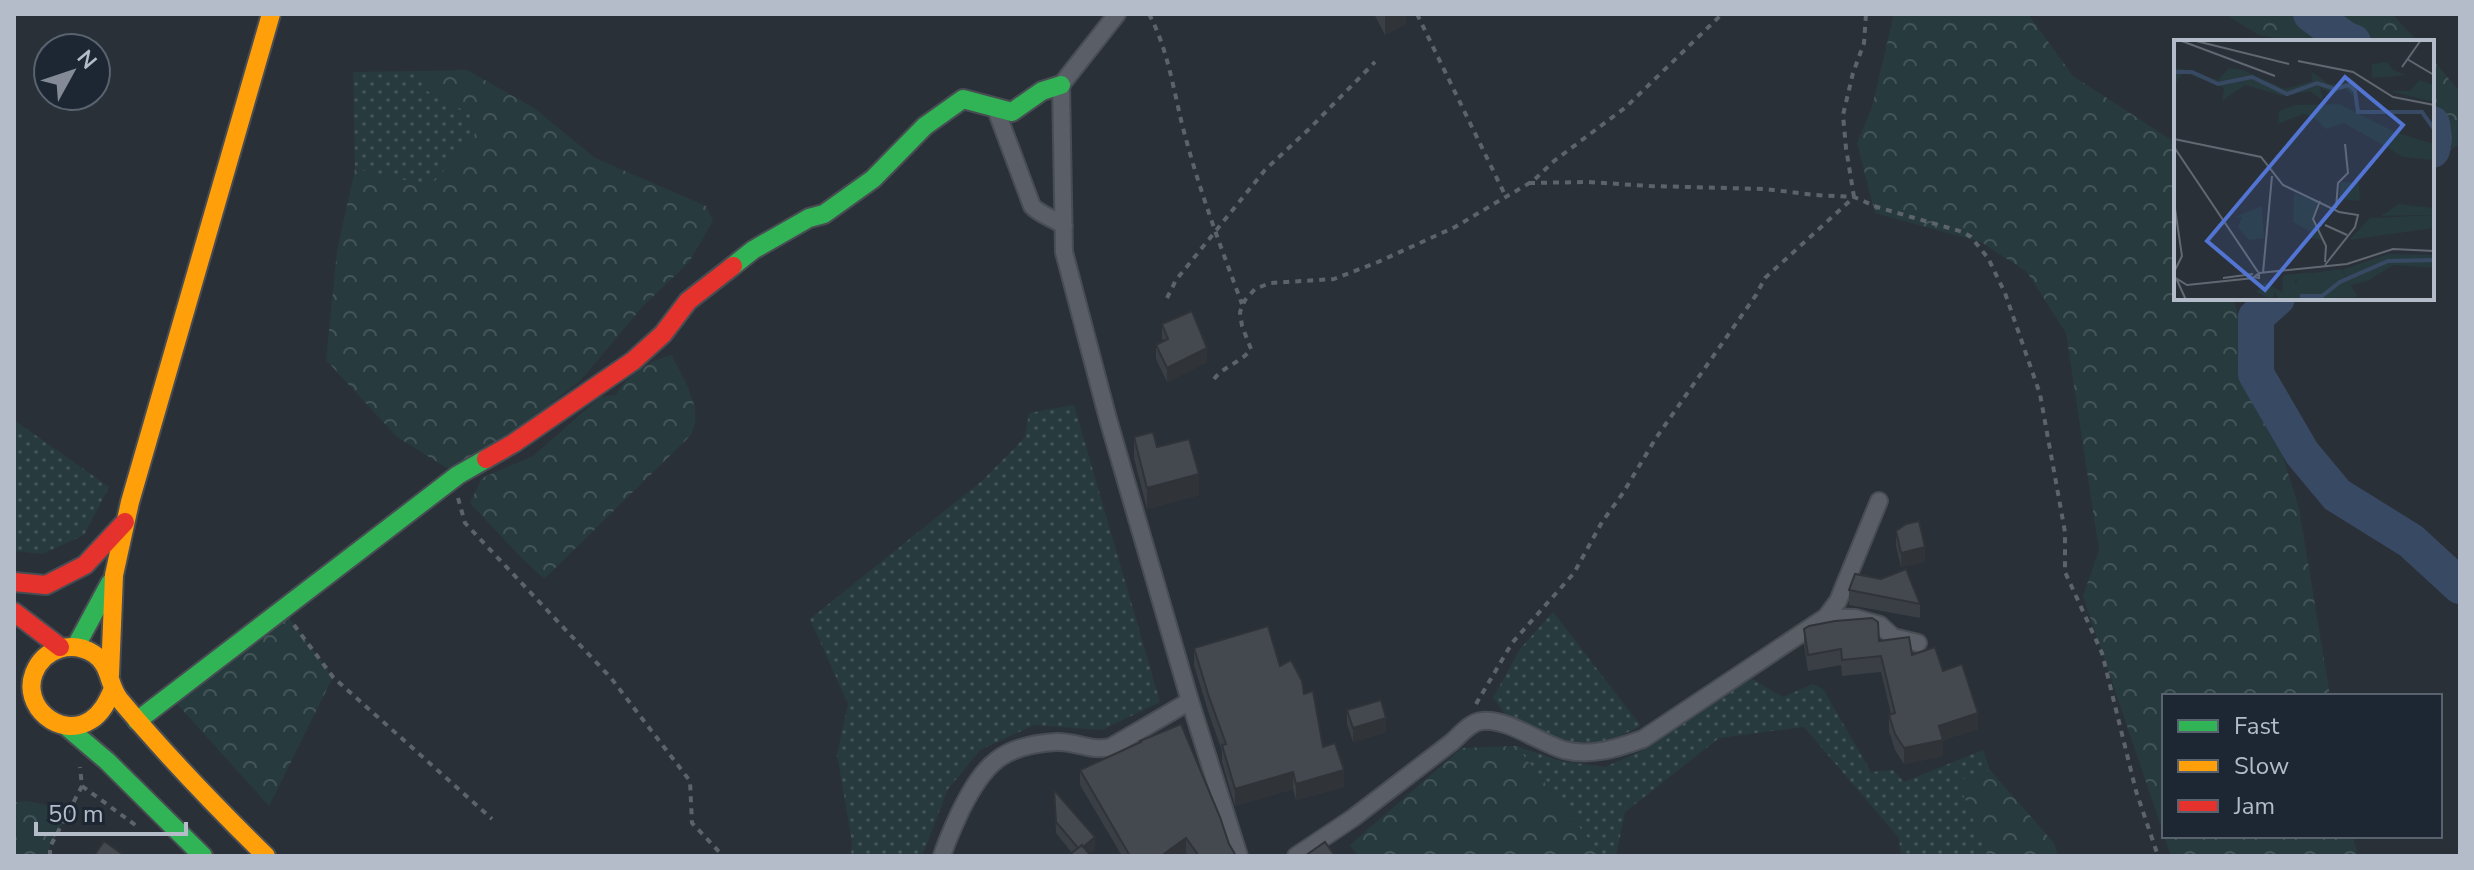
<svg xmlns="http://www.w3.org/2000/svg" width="2474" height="870" viewBox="0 0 2474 870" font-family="'Nunito Sans',sans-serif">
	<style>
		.green { fill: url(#green-dots) }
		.forest { fill: url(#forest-crowns) }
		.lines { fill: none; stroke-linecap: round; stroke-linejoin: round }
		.river { stroke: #384963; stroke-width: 36 }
		.street-casing { stroke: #484c53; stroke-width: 20 }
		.fast-casing { stroke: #484c53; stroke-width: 22 }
		.slow-casing { stroke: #484c53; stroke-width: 22 }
		.jam-casing { stroke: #484c53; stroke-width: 22 }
		.path { stroke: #5d636a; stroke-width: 4; stroke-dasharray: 6 6; stroke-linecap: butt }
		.street { stroke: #5a5e66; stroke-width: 16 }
		.fast { stroke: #30b455; stroke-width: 18 }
		.slow { stroke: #ff9f0a; stroke-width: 18 }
		.jam { stroke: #e5322d; stroke-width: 18 }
		.wall { fill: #3a3f45 }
		.shaded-wall { fill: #303338 }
		.building { fill: #444950; stroke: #303338; stroke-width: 2 }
		.inset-river { fill: none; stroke: #384963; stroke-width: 4 }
		.inset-road { fill: none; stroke: #616872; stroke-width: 2 }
		.view { fill: #5274d3; fill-opacity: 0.15; stroke: #5274d3; stroke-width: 4 }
		.inset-edge { fill: none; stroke: #b4bcc9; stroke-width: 4 }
	</style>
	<defs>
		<pattern id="green-dots" width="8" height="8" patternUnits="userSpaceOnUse" patternTransform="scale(2)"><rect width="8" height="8" fill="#273a3e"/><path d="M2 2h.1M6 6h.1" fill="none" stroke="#445559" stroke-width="1.8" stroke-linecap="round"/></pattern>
		<pattern id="forest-crowns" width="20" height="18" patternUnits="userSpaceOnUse" patternTransform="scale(2)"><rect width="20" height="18" fill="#273a3e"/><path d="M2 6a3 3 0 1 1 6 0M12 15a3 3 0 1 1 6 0" fill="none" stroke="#445559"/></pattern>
	</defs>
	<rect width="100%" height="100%" fill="#2a3038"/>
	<path class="green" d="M423 71 422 88 471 114 476 134 431 186 355 169 353 72Z
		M1074 405 1160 702 1102 730 1034 725 980 750 948 789 922 856H851L852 842 837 754 848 704 810 619 983 480 1025 437 1029 413Z
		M14 420 109 487 84 535 42 554 14 551Z
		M1553 612 1641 726 1607 742 1565 743 1507 716 1493 698 1520 649Z
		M1747 676 1783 697 1813 684 1823 689 1871 772 1893 770 1904 782 1983 750 1990 770 1958 781 1988 856H1901L1899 838 1804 727 1719 738 1625 812 1616 856H1602L1516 746 1561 761 1605 767 1646 749Z"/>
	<path class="forest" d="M1894 14H2028L2073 76 2176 143V298H2233L2299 508 2330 696H2164V835L2083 596 2099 550 2066 333 2027 272 1981 242 1875 213 1857 143 1872 107Z
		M2225 14H2392L2418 42H2300L2259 35Z
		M2432 59 2460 92V143L2432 163Z
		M467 70 534 108 595 158 706 206 713 221 689 262 643 306 581 380 458 475 397 437 326 360 337 251 355 169 431 186 475 134 471 114 422 88 423 71Z
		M672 355C683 380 707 412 689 437L544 579 518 554 470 503 482 478 533 456 600 397 616 395C627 374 649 361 672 355Z
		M283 610 333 677 269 806 170 696Z
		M1516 746 1602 856H1358L1350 845 1462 748Z
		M1990 770 2054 843 2058 856H1988L1958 781Z
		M27 801 70 810 50 846V856H14V802Z
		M2164 836H2353L2358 856H2171Z"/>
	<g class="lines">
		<path class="river" d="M2311 14 2345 39 2353 42
			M2432 124 2434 138 2432 150
			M2277 298 2256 317V374L2302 453 2337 495 2411 541 2460 586"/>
		<defs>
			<path id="street" d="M1117 14 1061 85 1064 252 1108 419 1190 701 1239 856
				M995 107 1032 206C1040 215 1054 218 1064 226
				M1826 617 1855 618 1880 625 1893 637 1918 643
				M942 856C947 840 954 825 961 810 984 764 1002 745 1056 742 1077 741 1090 752 1111 747L1190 701
				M1296 856 1353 818 1452 742C1460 735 1470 722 1482 721 1507 718 1540 743 1564 750 1591 757 1618 748 1643 739L1826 617 1838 601 1879 501"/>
			<path id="fast" d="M733 266 753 250 809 218 824 214 873 179 925 126 963 99 1012 112 1042 91 1061 85
				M76 646 110 583
				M137 721 458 475 486 459
				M67 727 107 761 203 856"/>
			<path id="slow" d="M110 675 114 575 130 502 271 14
				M112 691C107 702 102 713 91 720 60 740 21 706 34 673 44 648 72 640 94 654 111 665 108 686 120 700 166 755 215 806 266 856"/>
			<path id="jam" d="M486 459 514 443 633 361 663 334 688 301 733 266
				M14 582 46 585 85 565 125 522
				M14 612 60 647"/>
		</defs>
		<use href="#street" class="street-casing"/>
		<use href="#fast" class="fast-casing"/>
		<use href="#slow" class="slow-casing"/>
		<use href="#jam" class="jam-casing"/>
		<path class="path" d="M1149 14C1170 53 1174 97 1186 139 1201 195 1222 250 1242 304
			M1417 14 1506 197
			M1529 183 1588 182 1650 186 1765 189 1815 195 1854 197 1877 207 1963 232 1971 237 1988 258 2005 293 2040 394 2065 532V572L2102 653 2136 791 2158 856
			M1854 197 1846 148 1843 115 1853 73 1864 43 1866 14
			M1167 298 1176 280 1265 170 1309 129 1375 62
			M1214 379C1224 366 1242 362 1251 349L1242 326 1240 312 1245 300 1255 289 1270 283 1334 279 1378 262 1455 227 1497 202 1533 181 1554 161 1626 107 1722 14
			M458 498 465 523 611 678 690 781 692 823 723 856
			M294 625 333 677 492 819
			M1476 704 1512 643 1574 573 1602 522 1623 493 1656 438 1756 295 1765 278 1853 198
			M82 786 138 827
			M50 856V847L82 786 80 767"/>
		<use href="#street" class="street"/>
		<use href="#fast" class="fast"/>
		<use href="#slow" class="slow"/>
		<use href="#jam" class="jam"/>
	</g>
	<path class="wall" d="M1374 14H1406V24L1385 35Z
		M1162 324 1207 362 1167 382 1156 359V345L1164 342 1162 338Z
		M1134 437 1157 447 1199 495 1147 509 1134 458Z
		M1896 531 1925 562 1901 567 1896 546Z
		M1849 590 1920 604V618L1849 605Z
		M1804 629 1879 641 1912 655 1943 671 1978 729 1943 740V756L1904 764 1895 750 1889 731V715L1891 714 1881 672 1842 676 1841 665 1808 671 1804 645Z
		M1194 648 1280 666 1304 694 1323 747 1344 787 1296 800 1293 789 1235 806 1222 762V751L1209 714 1194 665Z
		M1347 710 1386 732 1353 742 1347 724Z
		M1080 770 1229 844 1236 856H1188L1186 853 1182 856H1122L1080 785Z
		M1054 790 1095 849 1089 854 1072 853 1056 833Z"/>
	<path class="shaded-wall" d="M1385 14H1406V24L1385 35Z
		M1207 348V362L1167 382V368Z
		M1199 474V495L1147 509V488Z
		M1925 547V562L1901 567V553Z
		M1978 713V729L1943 740V756L1904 764V748L1939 726Z
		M1386 718V732L1353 742V728Z
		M1344 770V787L1296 800V784Z
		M1293 772V789L1235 806V789Z
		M1095 837V849L1086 856 1080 850Z
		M1186 838V853L1182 856H1161Z"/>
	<path class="building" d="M1192 311 1207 348 1167 368 1156 345 1168 339 1162 324Z
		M1153 432 1157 447 1189 439 1199 474 1147 488 1134 437Z
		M1919 521 1925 547 1901 553 1896 531 1906 524Z
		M1906 569 1920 604 1849 590 1855 574 1881 579Z
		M1872 618 1878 622 1879 641 1909 637 1912 655 1935 647 1943 671 1962 664 1978 713 1939 726 1943 740 1904 748 1895 734 1889 715 1895 713 1881 656 1842 660 1841 649 1808 655 1804 629 1809 626 1835 621Z
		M1268 626 1280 666 1291 660 1302 681 1304 694 1313 691 1323 747 1335 743 1344 770 1296 784 1293 772 1235 789 1222 745 1226 744 1209 697 1194 648Z
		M1381 700 1386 718 1353 728 1347 710Z
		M1181 724 1220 817 1229 844 1236 856H1199L1186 838 1161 856H1130L1080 770 1141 742 1140 741Z
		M1054 790 1095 837 1083 847 1082 845 1078 848 1056 822Z
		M104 841 125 856H94Z
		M1325 842 1335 856H1305Z
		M1082 845 1091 856H1068Z"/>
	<g transform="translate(2174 40)">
		<rect width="260" height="260" fill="#2a3038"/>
		<path d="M213 22 219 30 232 35 198 38V24ZM120 153 145 163 138 178 148 200 137 198V192L119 182ZM260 175V188L175 200 196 178ZM167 229 184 257 134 259 121 245 125 235Z" fill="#273a3e"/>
		<path d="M5 28 44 40 55 28 69 30 111 49 138 41 137 31 154 44 177 43 179 56 171 48 158 54 146 47 149 61 136 51 109 56 71 45 48 61 50 48 9 32 0 46V29ZM245 40 260 45V62L215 51H236ZM165 64 221 92 260 104V120L229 117 170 83 152 89 139 76 129 74 104 84 105 71 121 65ZM167 142 185 143 186 161 165 159ZM225 164 260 168V175L207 176ZM88 166 90 198 75 200 64 187 68 177H61ZM214 214 260 215V228L219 225 194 241 176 245 168 230ZM140 232 121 240 122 245H132L134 259 104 260 101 252 99 260 82 252 91 242 108 252 109 235Z" fill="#273a3e"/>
		<path class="inset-river" d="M0 32H18L44 44 78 37 113 54 143 43 161 49 175 45 181 51 184 72H248L260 89M126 256H148L166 242 214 221 260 220"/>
		<path class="inset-road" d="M5 0 101 36M18 0 115 24M233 19 260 35M124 21 179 32 219 57 260 65M228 27 247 0M0 99 87 117 109 145 165 172 184 175 181 187 151 225M0 107 84 232M146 161 139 179 152 206 151 222M0 162 8 216 0 232M162 168 164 143 174 133 171 104M151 185 173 195M85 233 80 237 85 238V233L173 224 219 209 260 211M89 233 98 136M0 237 13 245 80 238M2 238 12 260M49 238 79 234"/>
		<path class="view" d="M171 37 229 85 91 250 33 201Z"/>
		<rect width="260" height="260" class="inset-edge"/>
	</g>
	<rect width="2474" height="870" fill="none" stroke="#b4bcc9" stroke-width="32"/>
	<rect x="2162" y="694" width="280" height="144" fill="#1d2633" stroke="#59626f" stroke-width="2"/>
	<rect x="2178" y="720" width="40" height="12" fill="#30b455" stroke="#59626f" stroke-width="2"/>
	<text x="2234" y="734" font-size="24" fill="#b4bcc9">Fast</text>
	<rect x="2178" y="760" width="40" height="12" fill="#ff9f0a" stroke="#59626f" stroke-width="2"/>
	<text x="2234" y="774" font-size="24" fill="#b4bcc9">Slow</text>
	<rect x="2178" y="800" width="40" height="12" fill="#e5322d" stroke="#59626f" stroke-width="2"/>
	<text x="2234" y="814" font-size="24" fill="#b4bcc9">Jam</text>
	<g transform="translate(72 72) rotate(50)"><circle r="38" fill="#1d2633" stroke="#59626f" stroke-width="2"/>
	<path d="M0-6L14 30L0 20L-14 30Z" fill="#848b96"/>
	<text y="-12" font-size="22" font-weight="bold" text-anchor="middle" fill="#b4bcc9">N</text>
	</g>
	<path d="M36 822v12h150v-12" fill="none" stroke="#b4bcc9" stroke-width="4"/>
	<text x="48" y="822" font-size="24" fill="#b4bcc9" stroke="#1d2633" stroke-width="6" paint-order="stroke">50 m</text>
</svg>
